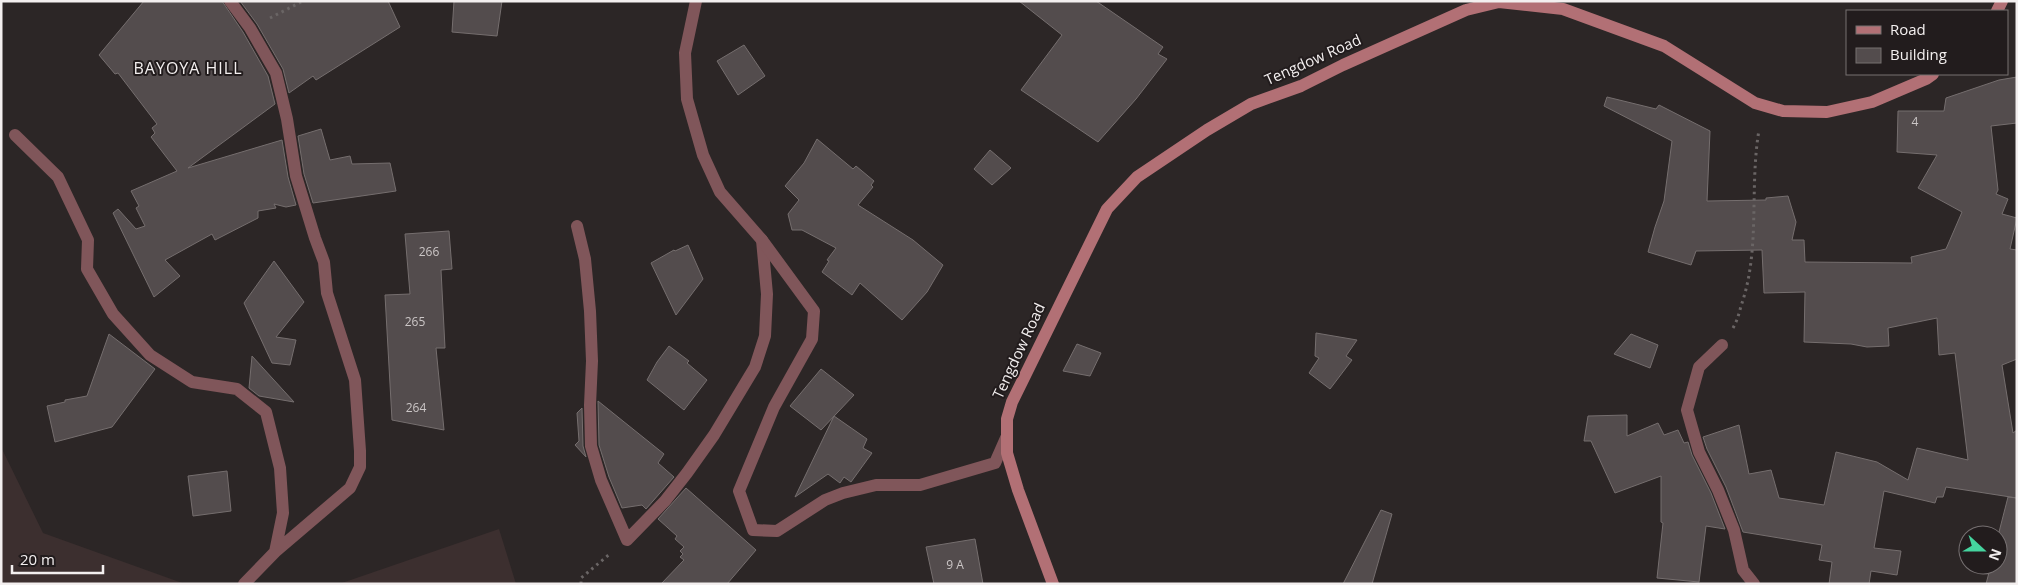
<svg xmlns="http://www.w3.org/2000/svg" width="2018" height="585" viewBox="0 0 2018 585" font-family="'Open Sans',sans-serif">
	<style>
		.built { fill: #3c2f2f }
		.building { fill: #534c4d; stroke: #756e6e }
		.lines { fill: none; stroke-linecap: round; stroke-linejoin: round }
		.path { stroke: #6a6565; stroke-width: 3; stroke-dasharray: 2.5 4; stroke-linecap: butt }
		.lane { stroke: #80565a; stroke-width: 12 }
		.street { stroke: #80565a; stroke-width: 12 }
		.secondary { stroke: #b27075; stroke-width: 12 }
		.labels { text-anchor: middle; stroke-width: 4; stroke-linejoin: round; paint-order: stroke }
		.number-label { font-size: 12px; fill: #cbc6c6 }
		.street-label { font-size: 15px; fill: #f3efef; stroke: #221c1d }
		.neighbourhood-label { font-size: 16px; letter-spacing: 1px; fill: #f3efef; stroke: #221c1d }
	</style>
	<rect width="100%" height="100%" fill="#2c2626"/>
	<path class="built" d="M1 447 43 533 185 584H1Z
		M499 529 516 584H339Z"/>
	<path class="building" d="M144 1H222L243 32 268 76 275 104 188 168 282 140 288 177 296 205 286 207 274 204 276 208 258 211V218L215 240 212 234 165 260 180 276 154 297 113 213 118 209 136 229 145 226 136 208 139 206 131 191 177 171 151 137 155 133 152 128 157 124 118 73 115 74 99 55Z
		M240 1H388L400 27 316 80 313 76 289 93 283 69 257 24Z
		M454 1H502L497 36 452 32Z
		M1019 1H1096L1163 47 1158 54 1167 59 1136 99 1098 142 1021 90 1062 35Z
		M744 45 765 76 738 95 717 61Z
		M2017 77V123L1991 126 1998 190 1996 194 2008 199 2002 214 2017 218 2010 249 2017 250V359L2002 365 2013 433 2017 430V498L1946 487 1943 497H1937L1935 503 1884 491 1874 548 1901 551 1897 575 1871 571 1869 584H1829L1832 562 1819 560 1822 545 1743 532 1726 487 1707 449 1703 437 1739 425 1749 474 1771 470 1779 498 1824 505 1836 452 1877 462 1908 480 1917 448 1968 460 1955 353 1939 355 1937 318 1888 328 1889 346 1867 347 1851 344 1804 342 1805 292 1764 293 1762 250 1696 251 1691 265 1648 252 1655 227 1664 201 1672 141 1604 106 1607 97 1656 109 1659 105 1710 131 1707 201 1766 200V198L1788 196 1796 222 1792 240H1804L1805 262 1912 263 1911 257 1946 249 1962 212 1918 188 1937 155 1897 152 1898 111H1944L1946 98 1999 80Z
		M321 129 330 160 350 156 352 164 390 163 396 191 313 203 304 174 298 136Z
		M817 139 853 169 856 166 874 181 871 185 873 187 858 205 913 240 943 265 927 292 902 320 860 283 852 295 822 272 829 261 827 260 836 248 802 230H792L788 214 799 200 785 186 804 163Z
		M990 150 1011 168 992 185 974 169Z
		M449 231 452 269 441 270 445 348H436L444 430 392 420 385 295 410 294 405 234Z
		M688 245 703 279 676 315 651 263 674 250 675 251Z
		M274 261 304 302 276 337 296 340 290 365 272 363 244 303Z
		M1316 333 1357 340 1346 356 1352 360 1330 389 1309 373 1319 358 1315 356Z
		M109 334 155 369 112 427 55 442 47 406 65 402V400L87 396Z
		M1631 334 1658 345 1650 368 1614 354Z
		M1077 344 1101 353 1090 376 1063 371Z
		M669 346 689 361 687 363 707 380 684 410 647 380 657 362Z
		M252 356 294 402 259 396 249 388Z
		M821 369 854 395 821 430 790 406Z
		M598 401 664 454 658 463 674 477 646 509 642 505 622 508 609 477 599 445Z
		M582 408 583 446 586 457 575 445 579 441 577 413Z
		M1627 415V436L1658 423 1664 435 1678 430 1684 443 1688 442 1692 455 1711 493 1725 529 1706 526 1699 582 1657 578 1663 523 1661 522V476L1615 493 1591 441H1584L1588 416Z
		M834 416 867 439 863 448 872 453 851 482 844 477 840 483 828 474 795 497Z
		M227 471 231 511 193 516 188 476Z
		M686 488 756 550 727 584H661L684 560 680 557 683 554 680 551 684 547 675 539 677 536 658 519Z
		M2008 497 2017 498V584H1986L1991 565H1998V536Z
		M1381 510 1392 514 1372 584H1343Z
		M975 539 983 584H934L926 547Z"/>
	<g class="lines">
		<path class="path" d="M270 18 303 1
			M1733 328C1737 321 1739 314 1741 306 1761 249 1749 189 1759 130
			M581 584V578L611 553"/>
		<path class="lane" d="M577 226 585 259 590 311 592 361 590 405 591 446 601 480 627 540 665 501 687 473 714 435 755 367 765 336 767 294 762 240"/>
		<path class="street" d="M230 1 250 28 276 73 287 119 296 176 315 238 324 262 327 293 355 380 360 451V467L350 488 275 552 244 584
			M696 1 685 53 687 99 703 155 720 192 762 240 814 311 812 339 774 407 739 491 753 530 777 531 825 500 843 493 876 485H920L995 463 1006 438
			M15 135 58 177 88 240 87 269 113 314 150 355 192 382 237 389 266 412 280 468 283 513 275 552
			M1722 345 1699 367 1687 410 1699 452 1718 490 1734 530 1743 570 1754 584"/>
		<path class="secondary" d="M1997 11 2002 1
			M1053 584 1018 490 1007 453V419L1012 402 1107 209 1137 177 1207 130 1251 104 1301 86 1343 65 1466 10 1499 2 1563 9 1664 46 1755 103 1783 111 1827 112 1872 102 1926 79 1933 74"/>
	</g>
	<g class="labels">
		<g class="number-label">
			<text x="1915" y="126">4</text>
			<text x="429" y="256">266</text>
			<text x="415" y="326">265</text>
			<text x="416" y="412">264</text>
			<text x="955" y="569">9 A</text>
		</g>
		<g class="street-label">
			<text transform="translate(1313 60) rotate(-24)" y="5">Tengdow Road</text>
			<text transform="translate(1019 351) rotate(-65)" y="5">Tengdow Road</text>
		</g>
		<g class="neighbourhood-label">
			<text x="188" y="74">BAYOYA HILL</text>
		</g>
	</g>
	<rect width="2018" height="585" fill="none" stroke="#f3efef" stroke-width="5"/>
	<rect x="1846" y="10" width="162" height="65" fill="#221c1d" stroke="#767071"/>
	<rect x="1856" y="26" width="25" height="8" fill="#b27075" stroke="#767071"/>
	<text x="1890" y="35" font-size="15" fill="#f3efef">Road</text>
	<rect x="1856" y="48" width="25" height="15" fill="#534c4d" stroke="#767071"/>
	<text x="1890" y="60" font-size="15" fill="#f3efef">Building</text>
	<g transform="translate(1983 550) rotate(111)"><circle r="24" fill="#221c1d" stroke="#767071"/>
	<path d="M0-4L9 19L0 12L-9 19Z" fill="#45d49f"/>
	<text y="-8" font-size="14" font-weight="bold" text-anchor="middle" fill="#f3efef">N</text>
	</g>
	<path d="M12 565v8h91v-8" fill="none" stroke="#f3efef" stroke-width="2.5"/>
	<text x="20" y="565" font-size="15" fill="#f3efef" stroke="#221c1d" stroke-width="4" paint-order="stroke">20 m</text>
</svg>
